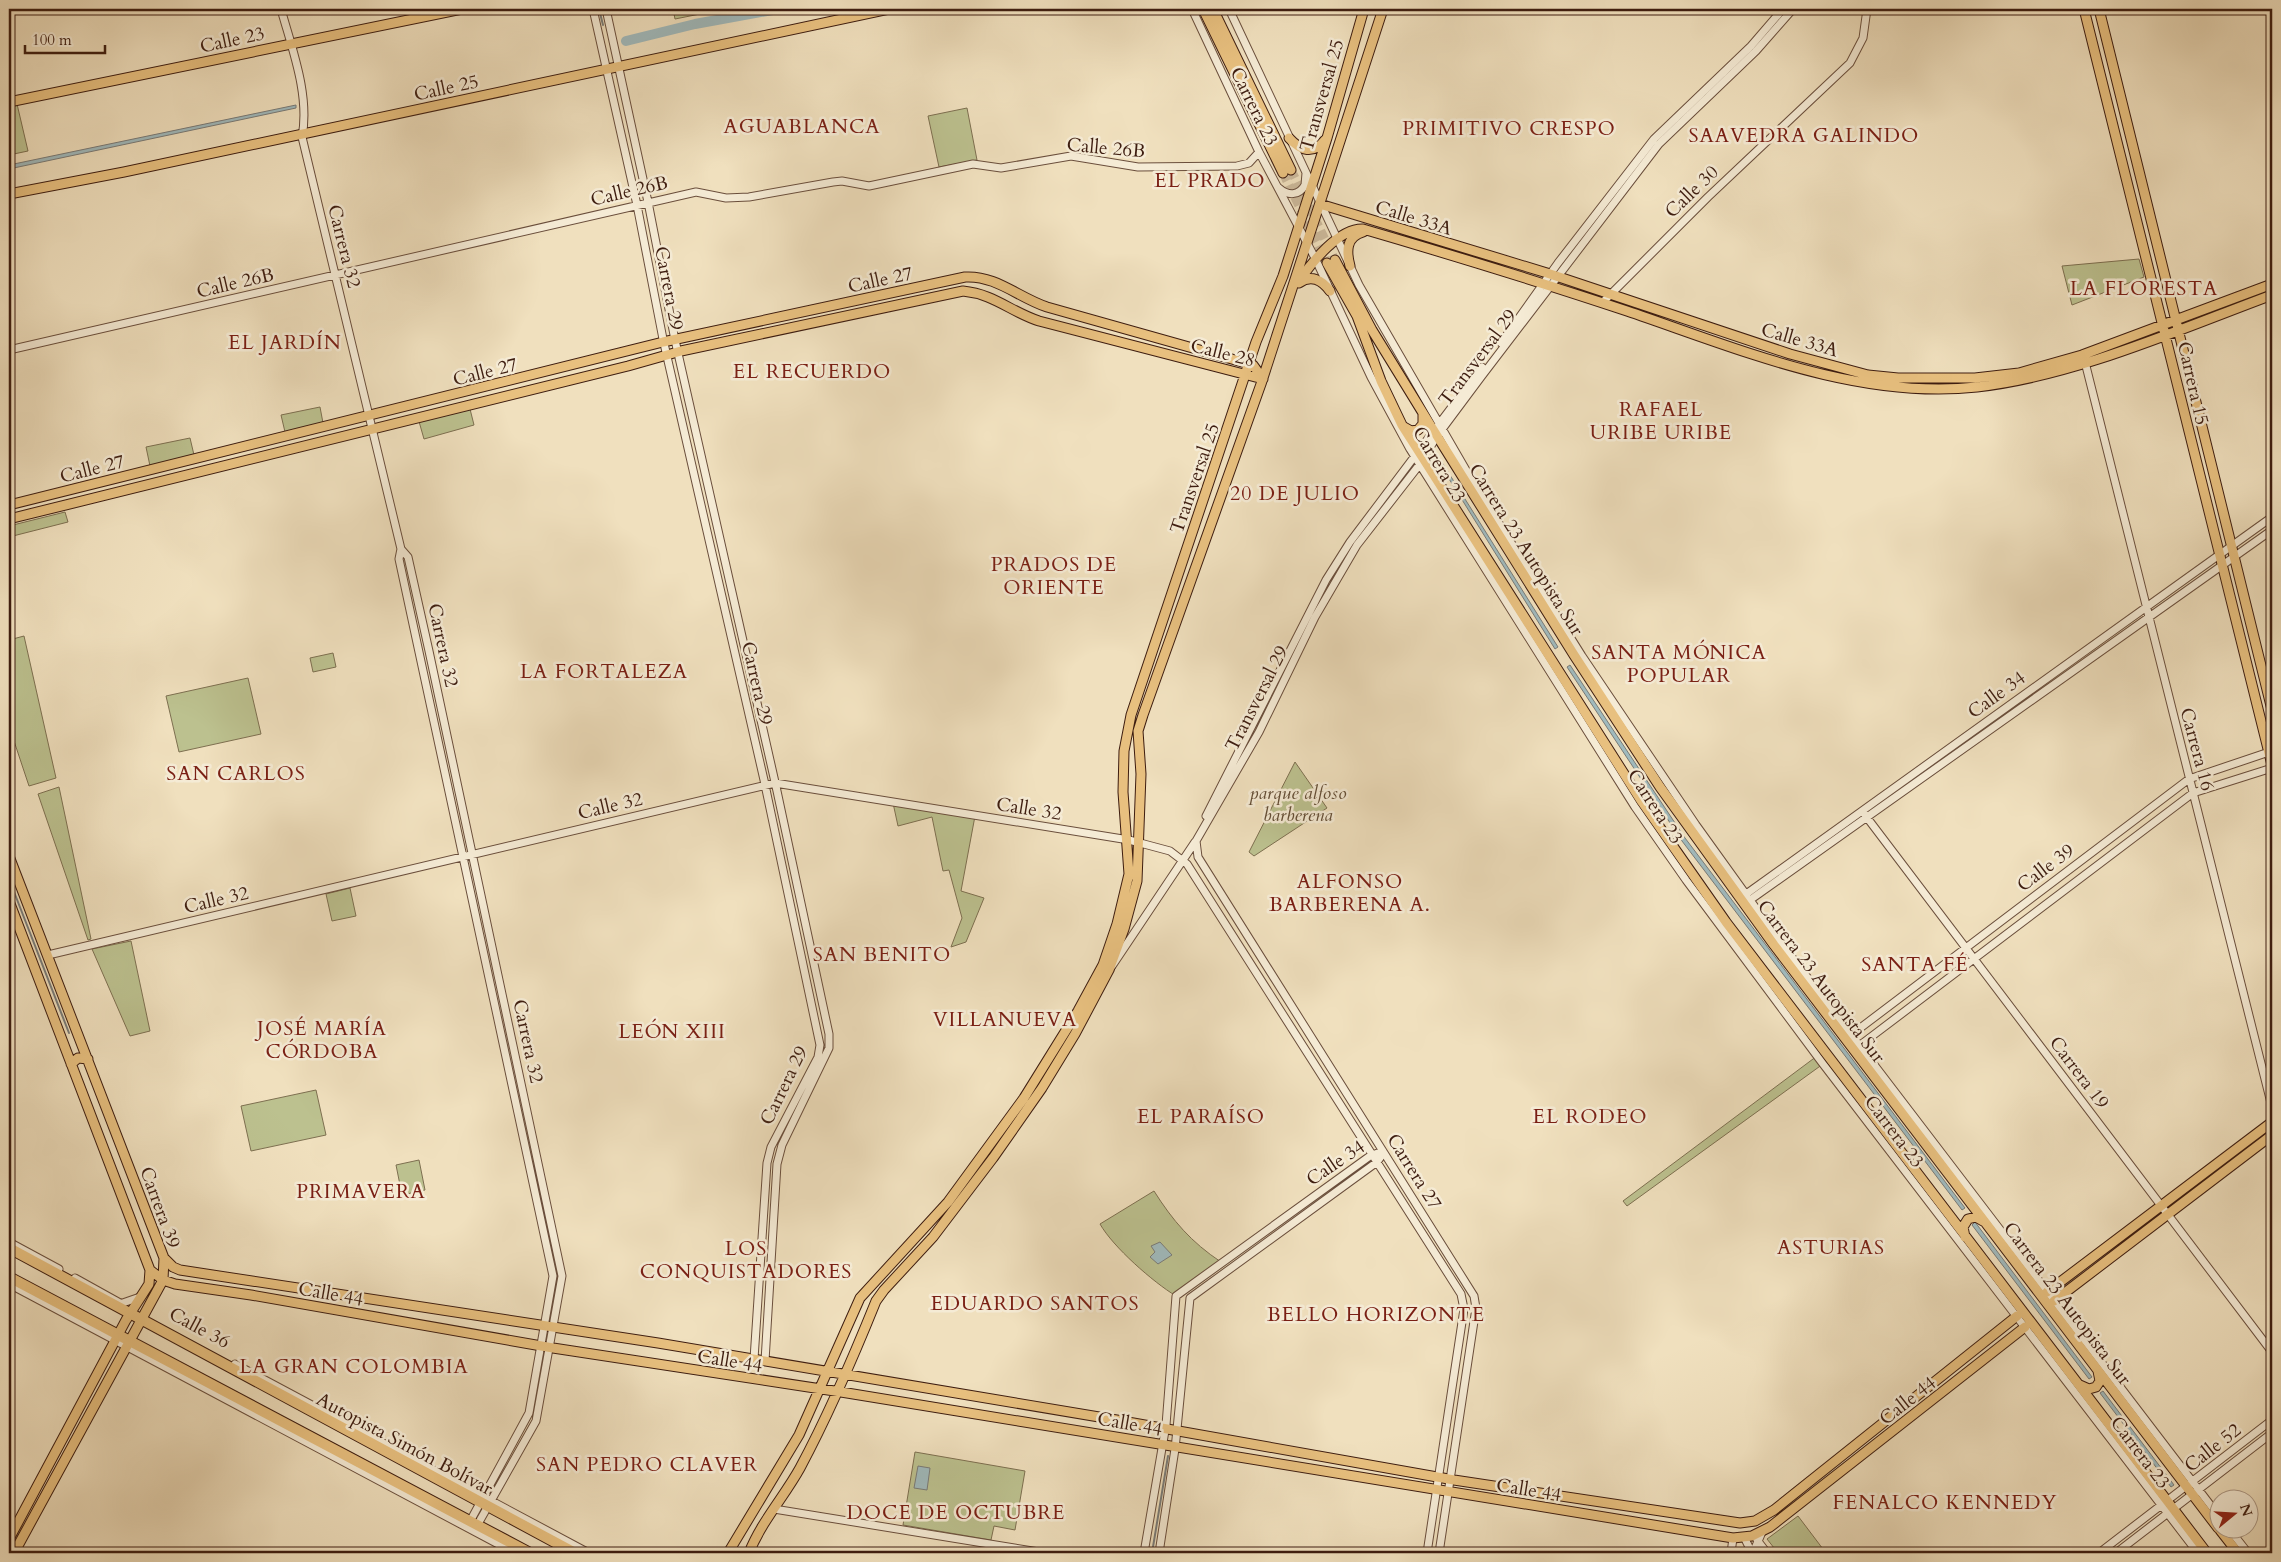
<svg xmlns="http://www.w3.org/2000/svg" width="2281" height="1562" viewBox="0 0 2281 1562" font-family="Cardo,serif">
	<style>
		.green { fill: #bcc18f; stroke: #7d6f50 }
		.water { fill: #a0babd; stroke: #797b78 }
		.lines { fill: none; stroke-linecap: round; stroke-linejoin: round }
		.stream { stroke: #797b78; stroke-width: 2 }
		.river { stroke: #a0babd; stroke-width: 10 }
		.major-tunnel { stroke: #ccb99b; stroke-width: 9; stroke-dasharray: 9 4.5; stroke-linecap: butt }
		.minor-casing { stroke: #6a4e3c; stroke-width: 9 }
		.major-casing { stroke: #3e1d10; stroke-width: 11 }
		.highway-casing { stroke: #3e1d10; stroke-width: 12 }
		.minor { stroke: #f5ebd5; stroke-width: 7 }
		.major { stroke: #e8c07f; stroke-width: 9 }
		.highway { stroke: #e8c07f; stroke-width: 10 }
		.labels { text-anchor: middle; stroke-width: 5; stroke-linejoin: round; paint-order: stroke }
		.street-label { font-size: 19px; fill: #3e1d10; stroke: #f5ebd5 }
		.park-label { font-size: 19px; font-style: italic; fill: #644e36; stroke: #f5ebd5 }
		.neighbourhood-label { font-size: 20px; letter-spacing: 1px; fill: #7a1f14; stroke: #f5ebd5 }
	</style>
	<rect width="100%" height="100%" fill="#f0e0be"/>
	<filter id="stains"><feTurbulence type="fractalNoise" baseFrequency=".004" numOctaves="4"/><feColorMatrix values="0 0 0 0 .2 0 0 0 0 .09 0 0 0 0 .02 0 0 0 .5 -.17"/></filter>
	<radialGradient id="worn" r=".72"><stop offset=".6" stop-color="#630" stop-opacity="0"/><stop offset="1" stop-color="#630" stop-opacity=".3"/></radialGradient>
	<path class="green" d="M673 9H725L675 19Z
		M17 104 28 151 9 155V106Z
		M967 108 977 160 939 167 928 116Z
		M2139 259 2144 277 2072 305 2062 266Z
		M469 405 474 425 424 439 418 418Z
		M320 407 323 423 285 432 281 415Z
		M190 438 194 455 150 466 146 447Z
		M65 512 68 522 9 537V526Z
		M24 636 56 778 29 786 9 726V640Z
		M333 653 336 667 313 672 310 658Z
		M248 678 261 734 179 752 166 696Z
		M1295 762 1327 808 1254 856 1249 852Z
		M59 787 91 939 88 940 38 794Z
		M893 803 975 816 961 891 984 898 966 942 951 947 962 918 949 870 943 871 932 817 898 826Z
		M350 888 356 916 332 921 326 894Z
		M131 941 150 1031 130 1036 92 949Z
		M1817 1056 1823 1064 1627 1206 1623 1201Z
		M316 1090 326 1135 251 1151 241 1106Z
		M419 1160 425 1190 402 1195 396 1165Z
		M1154 1191C1173 1221 1191 1242 1221 1262L1176 1296C1153 1282 1113 1247 1100 1224Z
		M915 1452 1025 1471 1015 1530 994 1526 991 1540 903 1525Z
		M1798 1516 1826 1553H1778L1767 1539Z"/>
	<path class="water" d="M296 105V108L9 169V165Z
		M1438 456 1558 647 1555 649 1436 458Z
		M1570 665 1685 838 1965 1208 1962 1210 1682 841 1567 667Z
		M1975 1222 2092 1377 2089 1379 1972 1225Z
		M1160 1242 1172 1255 1158 1264 1150 1257 1155 1252 1151 1246Z
		M2103 1391 2174 1485 2171 1487 2100 1393Z
		M918 1466 930 1468 927 1490 914 1488Z"/>
	<g class="lines">
		<path class="stream" d="M599 9 603 25
			M9 879 69 1033
			M1152 1553 1168 1456"/>
		<path class="river" d="M626 41 695 24 778 9"/>
		<path class="major-tunnel" d="M1291 170 1335 260
			M1283 173 1327 263"/>
		<defs>
			<path id="minor" d="M281 9C292 49 310 95 302 137L401 549 399 559 553 1276 529 1413 467 1527
				M593 9 637 205 663 339 764 780 820 1045 818 1057 771 1147 767 1163 754 1359
				M606 9 648 202 675 340 777 791 829 1034V1048L782 1145 777 1164 765 1361
				M1192 9 1259 152 1315 258 1371 377 1410 449 1635 807 1686 880 1823 1064 2198 1553
				M1229 9 1359 285 1470 477 1582 656 1696 825 1778 939 2218 1515
				M1279 188C1288 196 1299 196 1305 185L1306 173
				M1602 303 1708 197 1850 63 1863 38 1867 9
				M1501 343 1558 263 1654 139 1751 46 1783 9
				M9 350 696 192 726 198 749 197 833 182 842 181 869 186 973 164 1001 168 1071 156 1138 167 1237 166 1249 163 1259 152
				M2085 362 2271 1103 2272 1146
				M401 549 408 557 429 651 562 1276 536 1421 474 1531
				M1862 811 2272 1352
				M1206 816 1326 580 1350 542 1482 367
				M1742 897 2272 517
				M1750 900 2272 530
				M48 955 775 783 1129 840 1170 851 1187 864 1461 1294 1464 1309 1427 1553
				M1112 966 1195 842
				M1851 1035 2189 779 2272 751
				M1859 1046 2193 793 2272 768
				M9 1242 59 1269
				M75 1278 120 1303
				M9 1284 515 1553
				M117 1305 140 1297
				M235 1364 589 1553
				M774 1509 1045 1553
				M2230 1530 2248 1553
				M1744 1537 1752 1553
				M1757 1540 1767 1553
				M1144 1553 1166 1425 1176 1296 1370 1156 1383 1151
				M1159 1553 1175 1449 1190 1298 1377 1162 1380 1158
				M1439 1553 1476 1308 1474 1296 1198 857 1196 841 1259 732 1315 617 1357 545 1420 464 1437 436 1481 377 1659 144 1756 51 1793 9
				M1731 1553 1733 1538
				M1753 1553 1762 1532
				M2099 1553 2272 1420
				M2116 1553 2272 1433"/>
			<path id="major" d="M1203 9 1283 173
				M1213 9 1291 170
				M2084 9 2272 765
				M2099 9 2272 710
				M9 102 462 9
				M1289 138C1301 151 1313 155 1325 140
				M9 194 124 172 889 9
				M1323 205 1547 273 1790 354 1868 375 1898 378H1975L2019 373 2082 355 2272 284
				M1335 260 1372 330 1434 431 1574 655 1660 787 1774 945 2218 1528
				M1327 263 1357 316 1381 381 1402 425 1642 802 1726 922 2207 1553
				M1350 266C1346 251 1346 237 1363 232
				M1299 281C1312 262 1339 228 1363 229 1452 255 1540 282 1627 311 1739 349 1857 400 1977 387 2075 376 2180 329 2272 295
				M1299 283C1311 274 1322 280 1330 291
				M1404 427 1411 431 1418 430 1423 424V414
				M9 505 663 342 965 277C996 275 1019 298 1047 307L1253 365 1263 379
				M9 519 628 366 681 351 963 291C994 294 1011 312 1039 321L1263 379
				M9 856 164 1258 163 1280 14 1553
				M9 901 150 1270 149 1284 126 1320 9 1539
				M71 1064 78 1058 88 1059
				M1965 1237 1963 1227 1968 1219 1976 1217 1983 1221
				M164 1258 173 1267 180 1270 658 1343 1111 1419 1454 1480 1740 1523 1755 1521 1774 1510 2017 1316
				M150 1270 163 1280 175 1284 251 1295 553 1348 841 1392 1733 1538 1752 1536 1770 1527 2025 1327
				M2047 1292 2272 1122
				M2054 1301 2272 1135
				M2080 1385 2089 1389 2096 1387 2100 1381 2098 1371
				M2220 1530 2238 1553
				M728 1553 799 1435 860 1298 948 1202 1024 1098 1078 1011 1103 965 1117 924 1129 874 1123 792 1124 751 1131 715 1256 342 1283 276 1327 138 1364 9
				M749 1553C761 1522 784 1497 800 1468 829 1414 853 1358 876 1301L884 1290 933 1237 993 1158 1042 1088 1075 1034 1109 970 1124 929 1137 881 1141 774 1138 731 1143 715 1261 384 1383 9"/>
			<path id="highway" d="M9 1248 575 1553
				M9 1277 530 1553"/>
		</defs>
		<use href="#minor" class="minor-casing"/>
		<use href="#major" class="major-casing"/>
		<use href="#highway" class="highway-casing"/>
		<use href="#minor" class="minor"/>
		<use href="#major" class="major"/>
		<use href="#highway" class="highway"/>
	</g>
	<g class="labels">
		<g class="street-label">
			<text transform="translate(232 39) rotate(-12)" y="7">Calle 23</text>
			<text transform="translate(446 87) rotate(-12)" y="7">Calle 25</text>
			<text transform="translate(1321 95) rotate(-74)" y="7">Transversal 25</text>
			<text transform="translate(1255 106) rotate(64)" y="7">Carrera 23</text>
			<text transform="translate(1106 147) rotate(5)" y="7">Calle 26B</text>
			<text transform="translate(629 190) rotate(-13)" y="7">Calle 26B</text>
			<text transform="translate(1691 191) rotate(-44)" y="7">Calle 30</text>
			<text transform="translate(1414 217) rotate(17)" y="7">Calle 33A</text>
			<text transform="translate(345 246) rotate(76)" y="7">Carrera 32</text>
			<text transform="translate(880 279) rotate(-12)" y="7">Calle 27</text>
			<text transform="translate(235 282) rotate(-13)" y="7">Calle 26B</text>
			<text transform="translate(670 288) rotate(79)" y="7">Carrera 29</text>
			<text transform="translate(1800 339) rotate(16)" y="7">Calle 33A</text>
			<text transform="translate(1223 352) rotate(14)" y="7">Calle 28</text>
			<text transform="translate(1477 357) rotate(-53)" y="7">Transversal 29</text>
			<text transform="translate(485 371) rotate(-14)" y="7">Calle 27</text>
			<text transform="translate(2194 383) rotate(77)" y="7">Carrera 15</text>
			<text transform="translate(1440 464) rotate(59)" y="7">Carrera 23</text>
			<text transform="translate(92 468) rotate(-14)" y="7">Calle 27</text>
			<text transform="translate(1194 478) rotate(-71)" y="7">Transversal 25</text>
			<text transform="translate(1527 549) rotate(58)" y="7">Carrera 23 Autopista Sur</text>
			<text transform="translate(444 645) rotate(78)" y="7">Carrera 32</text>
			<text transform="translate(758 683) rotate(77)" y="7">Carrera 29</text>
			<text transform="translate(1996 694) rotate(-36)" y="7">Calle 34</text>
			<text transform="translate(1256 698) rotate(-63)" y="7">Transversal 29</text>
			<text transform="translate(2198 749) rotate(75)" y="7">Carrera 16</text>
			<text transform="translate(610 805) rotate(-13)" y="7">Calle 32</text>
			<text transform="translate(1656 806) rotate(57)" y="7">Carrera 23</text>
			<text transform="translate(1029 808) rotate(9)" y="7">Calle 32</text>
			<text transform="translate(2045 867) rotate(-37)" y="7">Calle 39</text>
			<text transform="translate(216 899) rotate(-13)" y="7">Calle 32</text>
			<text transform="translate(1822 981) rotate(53)" y="7">Carrera 23 Autopista Sur</text>
			<text transform="translate(529 1041) rotate(78)" y="7">Carrera 32</text>
			<text transform="translate(2080 1072) rotate(53)" y="7">Carrera 19</text>
			<text transform="translate(783 1085) rotate(-64)" y="7">Carrera 29</text>
			<text transform="translate(1895 1131) rotate(53)" y="7">Carrera 23</text>
			<text transform="translate(1335 1162) rotate(-34)" y="7">Calle 34</text>
			<text transform="translate(1415 1171) rotate(58)" y="7">Carrera 27</text>
			<text transform="translate(161 1207) rotate(70)" y="7">Carrera 39</text>
			<text transform="translate(331 1293) rotate(10)" y="7">Calle 44</text>
			<text transform="translate(2068 1303) rotate(53)" y="7">Carrera 23 Autopista Sur</text>
			<text transform="translate(200 1327) rotate(28)" y="7">Calle 36</text>
			<text transform="translate(730 1360) rotate(9)" y="7">Calle 44</text>
			<text transform="translate(1907 1400) rotate(-38)" y="7">Calle 44</text>
			<text transform="translate(1130 1423) rotate(10)" y="7">Calle 44</text>
			<text transform="translate(405 1443) rotate(28)" y="7">Autopista Simón Bolívar</text>
			<text transform="translate(2212 1447) rotate(-38)" y="7">Calle 52</text>
			<text transform="translate(2141 1452) rotate(53)" y="7">Carrera 23</text>
			<text transform="translate(1529 1489) rotate(9)" y="7">Calle 44</text>
		</g>
		<g class="park-label">
			<text x="1298" y="799">parque alfoso<tspan x="1298" dy="22">barberena</tspan></text>
		</g>
		<g class="neighbourhood-label">
			<text x="802" y="133">AGUABLANCA</text>
			<text x="1509" y="135">PRIMITIVO CRESPO</text>
			<text x="1804" y="142">SAAVEDRA GALINDO</text>
			<text x="1210" y="187">EL PRADO</text>
			<text x="2144" y="295">LA FLORESTA</text>
			<text x="285" y="349">EL JARDÍN</text>
			<text x="812" y="378">EL RECUERDO</text>
			<text x="1661" y="416">RAFAEL<tspan x="1661" dy="23">URIBE URIBE</tspan></text>
			<text x="1295" y="500">20 DE JULIO</text>
			<text x="1054" y="571">PRADOS DE<tspan x="1054" dy="23">ORIENTE</tspan></text>
			<text x="1679" y="659">SANTA MÓNICA<tspan x="1679" dy="23">POPULAR</tspan></text>
			<text x="604" y="678">LA FORTALEZA</text>
			<text x="236" y="780">SAN CARLOS</text>
			<text x="1350" y="888">ALFONSO<tspan x="1350" dy="23">BARBERENA A.</tspan></text>
			<text x="882" y="961">SAN BENITO</text>
			<text x="1915" y="971">SANTA FÉ</text>
			<text x="1005" y="1026">VILLANUEVA</text>
			<text x="322" y="1035">JOSÉ MARÍA<tspan x="322" dy="23">CÓRDOBA</tspan></text>
			<text x="672" y="1038">LEÓN XIII</text>
			<text x="1201" y="1123">EL PARAÍSO</text>
			<text x="1590" y="1123">EL RODEO</text>
			<text x="361" y="1198">PRIMAVERA</text>
			<text x="1831" y="1254">ASTURIAS</text>
			<text x="746" y="1255">LOS<tspan x="746" dy="23">CONQUISTADORES</tspan></text>
			<text x="1035" y="1310">EDUARDO SANTOS</text>
			<text x="1376" y="1321">BELLO HORIZONTE</text>
			<text x="354" y="1373">LA GRAN COLOMBIA</text>
			<text x="647" y="1471">SAN PEDRO CLAVER</text>
			<text x="1945" y="1509">FENALCO KENNEDY</text>
			<text x="956" y="1519">DOCE DE OCTUBRE</text>
		</g>
	</g>
	<rect width="2281" height="1562" fill="none" stroke="#f0e0be" stroke-width="30"/>
	<rect x="10" y="10" width="2261" height="1542" fill="none" stroke="#3e1d10" stroke-width="2.5"/>
	<rect x="15" y="15" width="2251" height="1532" fill="none" stroke="#3e1d10"/>
	<g transform="translate(2234 1514) rotate(72)"><circle r="24" fill="#f5ebd5" stroke="#ac9986"/>
	<path d="M0-4L9 19L0 12L-9 19Z" fill="#8f2418"/>
	<text y="-8" font-size="14" font-weight="bold" text-anchor="middle" fill="#3e1d10">N</text>
	</g>
	<path d="M25 45v8h80v-8" fill="none" stroke="#3e1d10" stroke-width="2.5"/>
	<text x="32" y="45" font-size="15" fill="#3e1d10" stroke="#f5ebd5" stroke-width="4" paint-order="stroke">100 m</text>
	<rect width="100%" height="100%" filter="url(#stains)"/>
	<rect width="100%" height="100%" fill="url(#worn)"/>
</svg>
